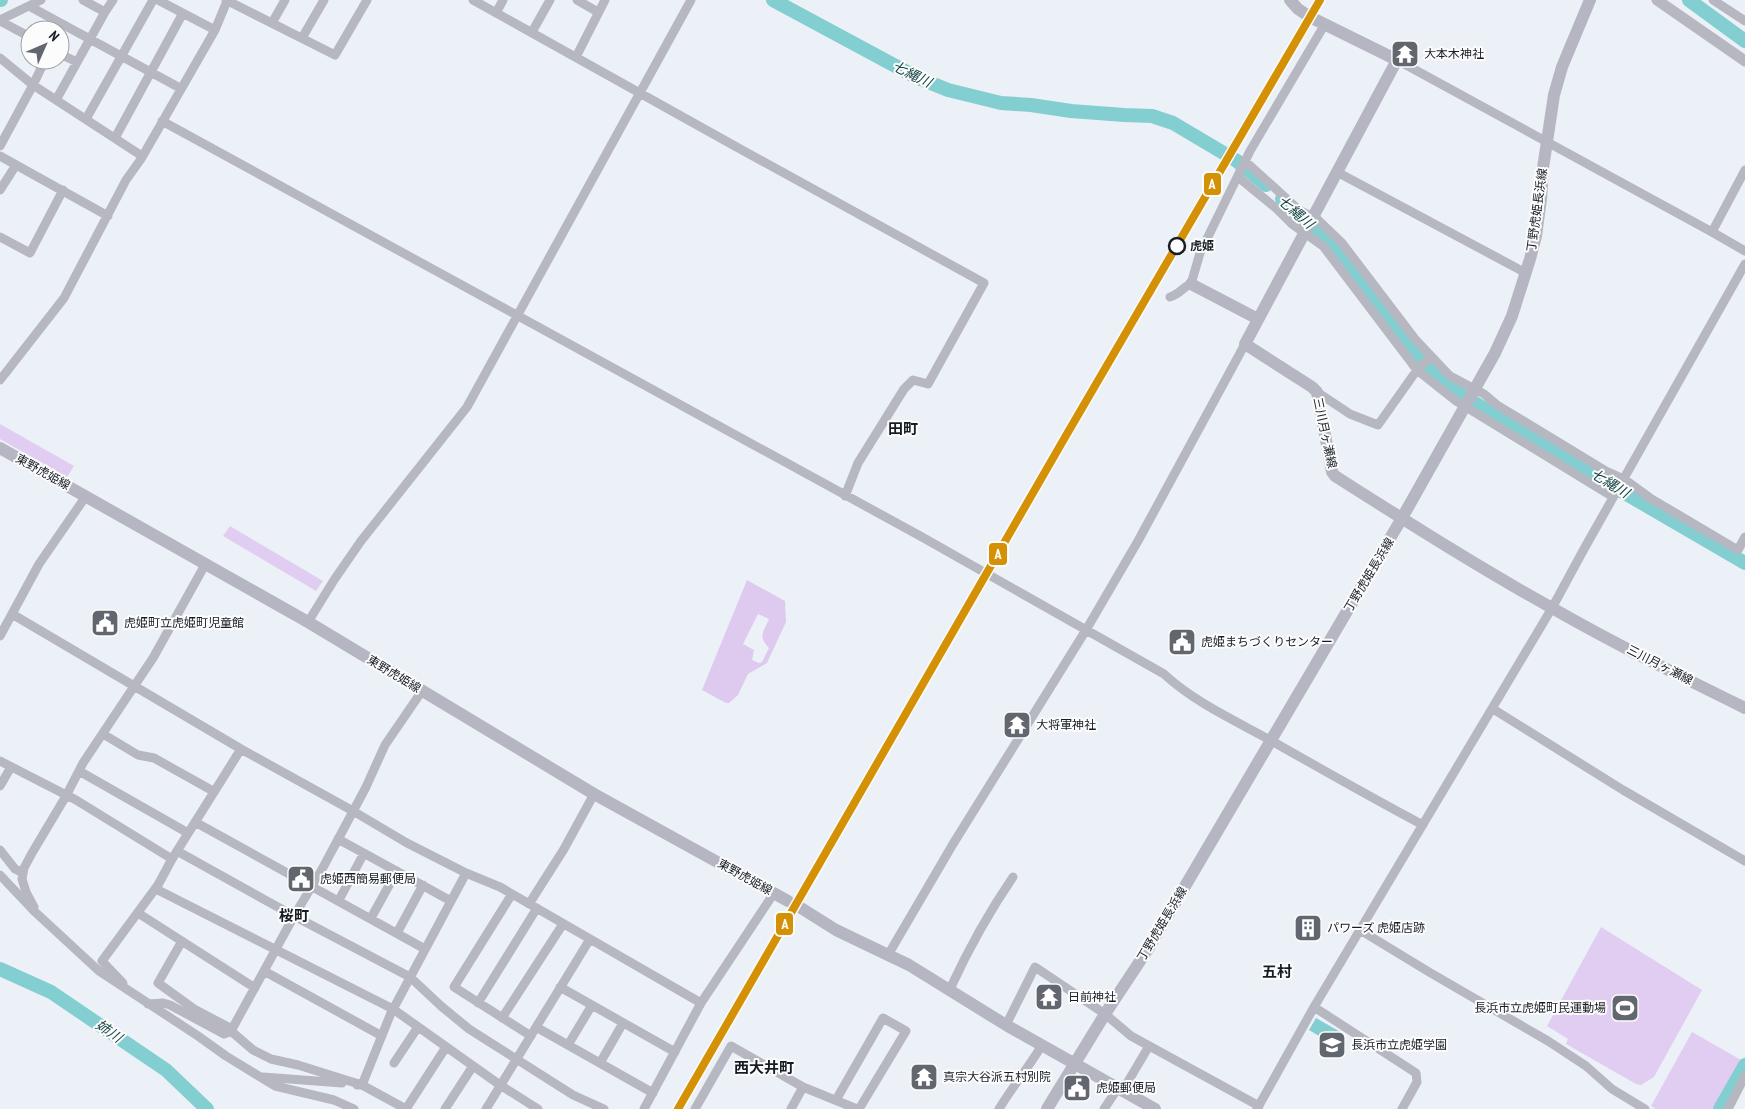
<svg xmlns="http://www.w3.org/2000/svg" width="1745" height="1109" viewBox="0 0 1745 1109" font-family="'PT Sans Narrow','Noto Sans JP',sans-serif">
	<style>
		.green { fill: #e1cdf1 }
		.forest { fill: #dfcaef; fill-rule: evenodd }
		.water { fill: #83ced0 }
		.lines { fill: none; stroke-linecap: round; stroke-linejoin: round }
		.river { stroke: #83ced0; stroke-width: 14 }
		.minor { stroke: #b6b7c1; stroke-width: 9 }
		.tertiary { stroke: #b6b7c1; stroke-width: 11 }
		.secondary { stroke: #b5b6c1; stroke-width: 12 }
		.rail-1-casing { stroke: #fcfcfc; stroke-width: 11 }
		.rail-1 { stroke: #d59106; stroke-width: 8 }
		.stop-dot { fill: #fcfcfc; stroke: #171d25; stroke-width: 2.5 }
		.labels { text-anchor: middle; stroke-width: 4; stroke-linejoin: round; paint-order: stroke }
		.poi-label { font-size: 12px; fill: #171d25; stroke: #fcfcfc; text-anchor: start }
		.street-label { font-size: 12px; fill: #171d25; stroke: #fcfcfc }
		.stop-label { font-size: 12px; font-weight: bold; fill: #171d25; stroke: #fcfcfc; text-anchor: start }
		.water-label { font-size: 14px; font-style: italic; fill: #184747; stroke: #fcfcfc }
		.quarter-label { font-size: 15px; font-weight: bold; fill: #171d25; stroke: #fcfcfc }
		.line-badge { stroke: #fcfcfc; stroke-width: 2 }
		.badge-label { font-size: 14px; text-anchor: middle; font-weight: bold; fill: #fff }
	</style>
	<rect width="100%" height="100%" fill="#ecf1f8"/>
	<path class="green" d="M0 424 74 466 67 477 0 439Z
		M230 526 323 581 316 591 223 536Z
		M1601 927 1702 990 1654 1077 1641 1085 1636 1084 1566 1044 1568 1039 1547 1026Z
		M1692 1032 1743 1061 1716 1109H1656L1651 1106Z"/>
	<path class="forest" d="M747 580 785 601 786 622 767 663 748 674 738 695 729 703H726L702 690ZM758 614 769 619C763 633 758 636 769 648L762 662 759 663 752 660 754 650 743 644Z"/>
	<path class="water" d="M1316 1018 1344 1034 1337 1047 1309 1030Z"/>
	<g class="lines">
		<path class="river" d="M0 0H1
			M773 0 916 77 948 90 1001 103 1031 105 1071 111 1124 115 1152 116 1173 123 1237 161 1266 185
			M1689 0 1745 41
			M1282 199 1301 220 1328 241 1410 348 1452 389 1568 460 1745 563
			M0 969 51 992 166 1070 207 1109
			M1720 1109 1745 1065"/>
		<path class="minor" d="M83 0 105 12
			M158 0 215 30
			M226 0 335 55 367 0
			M473 0 733 145 984 283 928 384 913 380 904 389 858 463 845 496
			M577 0 598 12
			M1713 0 1745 21
			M29 6 180 88
			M496 13 503 0
			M0 20 41 0
			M0 21 30 37
			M272 23 285 0
			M532 32 550 0
			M302 38 324 0
			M60 54 77 62
			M576 57 605 0
			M0 58 33 85 142 156
			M1397 60 1712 232 1745 170
			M56 100 105 12 113 0
			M86 119 153 0
			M162 121 922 537 1164 674C1194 702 1234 720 1270 740 1321 769 1372 798 1423 825
			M115 138 183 13
			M0 146 33 85 45 60
			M0 156 108 216
			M1245 161 1299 210 1317 219 1342 243 1415 339 1450 376 1484 394 1497 405 1606 471 1624 479 1650 498 1738 550 1745 537
			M1337 172 1526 273
			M1238 177 1277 209 1292 224 1323 246 1417 370 1456 401 1613 497
			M0 190 16 165
			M1712 232 1745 251
			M0 237 30 253 63 190
			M1170 297C1180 294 1183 287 1191 284L1200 253 1250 151 1325 24
			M0 380 64 298 126 180 141 159 215 30 227 1
			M1317 392 1350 414 1378 425 1417 370 1431 356
			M12 614 241 749 353 811 407 843 466 873 391 1013 362 1085 298 1065 271 1059 253 1050 231 1031
			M308 622 334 580 361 541 467 407 691 0
			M0 636 39 564 86 496
			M1493 709 1623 790 1745 861
			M103 734 138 755 154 758 213 791
			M0 761 76 800 172 859 241 749
			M79 771 188 833
			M0 786 11 767
			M195 822 425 949
			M338 839 451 901
			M0 850 15 869 23 873
			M177 851 294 916 410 977 441 1006 469 1029 573 1095 604 1109
			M466 873 500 887 701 1003
			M0 875 34 911 99 971 198 1036 226 1056 275 1086 334 1100 354 1109
			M156 889 393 1009 500 1085 538 1109
			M512 894 454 987 531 1036
			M339 900 364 853
			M529 904 564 849 594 794
			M34 907 26 892 22 879 24 868 32 853 66 796 83 763 153 658 206 563
			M138 913 255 988
			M371 918 397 871
			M1360 930 1429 972 1548 1041 1586 1066 1612 1089 1645 1109
			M397 933 423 885
			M182 941 158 983 194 1009 232 1029
			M888 955 953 844 1086 630 1138 541 1245 344
			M264 971 382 1036
			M123 983 102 961 158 885 172 859
			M560 987 675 1052
			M950 989C968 950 989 912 1013 877
			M478 1003 537 908
			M148 1004 163 1003 170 1005 224 1034 231 1031 294 916 321 871 366 787 385 745 422 691
			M1314 1007 1416 1073 1417 1082 1402 1109
			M502 1018 563 924
			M1006 1025 1035 967 1105 1014 1131 1036 1259 1106
			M536 1027 653 1093
			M568 1045 592 1005
			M394 1063 418 1027
			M600 1063 623 1023
			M263 1077 342 1083
			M357 1085H362L406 1109
			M803 1087 857 1109
			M1123 1090 1149 1046
			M836 1100 883 1018 906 1031 859 1109
			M406 1109 446 1047
			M445 1109 473 1066
			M486 1109 590 939
			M644 1109 701 1003 774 893
			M695 1109 731 1046 803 1087 791 1109
			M999 1109C1012 1087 1029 1067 1042 1045
			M1104 1109 1118 1088
			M1257 1109 1314 1007 1552 608 1584 549 1745 264
			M1728 1109 1745 1076"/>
		<path class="tertiary" d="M1657 0 1745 61"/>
		<path class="secondary" d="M1290 0 1298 9 1310 17 1397 60 1245 344 1312 387 1317 392 1332 472 1335 476C1406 521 1478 567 1552 608 1615 644 1680 676 1745 708
			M1191 284 1258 319
			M0 448 308 622 594 794 788 901
			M801 908 836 930 909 965 1006 1025 1155 1109
			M1047 1109 1105 1014 1148 949 1402 518 1495 353 1512 316 1530 259 1536 236 1541 199 1543 168 1554 95 1562 67 1590 0"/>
		<defs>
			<path id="rail-1" d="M678 1109 1064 439 1320 0"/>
		</defs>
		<use href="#rail-1" class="rail-1-casing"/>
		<use href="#rail-1" class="rail-1"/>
	</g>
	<defs>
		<symbol id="temple-square" viewBox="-11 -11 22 22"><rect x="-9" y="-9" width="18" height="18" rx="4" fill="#62676f" stroke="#fcfcfc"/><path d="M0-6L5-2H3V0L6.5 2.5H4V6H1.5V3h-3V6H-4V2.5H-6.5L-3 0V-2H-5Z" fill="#fff"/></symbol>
		<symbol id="civic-square" viewBox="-11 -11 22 22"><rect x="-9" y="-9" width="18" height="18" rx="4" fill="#62676f" stroke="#fcfcfc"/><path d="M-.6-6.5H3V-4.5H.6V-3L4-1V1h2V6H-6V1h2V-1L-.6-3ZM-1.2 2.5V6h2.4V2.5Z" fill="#fff"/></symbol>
		<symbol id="building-square" viewBox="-11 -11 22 22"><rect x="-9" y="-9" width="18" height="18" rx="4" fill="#62676f" stroke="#fcfcfc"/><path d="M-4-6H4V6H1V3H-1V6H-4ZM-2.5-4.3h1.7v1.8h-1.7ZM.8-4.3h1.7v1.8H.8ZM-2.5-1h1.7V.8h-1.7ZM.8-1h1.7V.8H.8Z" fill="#fff"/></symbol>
		<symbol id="stadium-square" viewBox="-11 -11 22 22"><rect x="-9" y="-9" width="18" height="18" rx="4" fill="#62676f" stroke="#fcfcfc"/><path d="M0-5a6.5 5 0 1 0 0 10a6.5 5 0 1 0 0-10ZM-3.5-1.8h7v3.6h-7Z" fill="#fff"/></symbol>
		<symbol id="school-square" viewBox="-11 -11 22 22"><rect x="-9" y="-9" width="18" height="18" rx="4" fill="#62676f" stroke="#fcfcfc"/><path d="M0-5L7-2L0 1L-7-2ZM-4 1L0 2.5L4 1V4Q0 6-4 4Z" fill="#fff"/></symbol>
	</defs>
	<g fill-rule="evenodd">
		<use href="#temple-square" x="1389" y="38" width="32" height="32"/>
		<use href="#civic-square" x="89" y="607" width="32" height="32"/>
		<use href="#civic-square" x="1166" y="626" width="32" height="32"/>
		<use href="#temple-square" x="1001" y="709" width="32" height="32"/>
		<use href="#civic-square" x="285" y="863" width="32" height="32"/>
		<use href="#building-square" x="1292" y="912" width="32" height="32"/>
		<use href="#temple-square" x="1033" y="981" width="32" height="32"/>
		<use href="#stadium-square" x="1609" y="992" width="32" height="32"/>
		<use href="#school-square" x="1316" y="1029" width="32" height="32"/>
		<use href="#temple-square" x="908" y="1061" width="32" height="32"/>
		<use href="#civic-square" x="1061" y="1072" width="32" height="32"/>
	</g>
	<circle class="stop-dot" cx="1177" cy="246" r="8"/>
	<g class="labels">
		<g class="poi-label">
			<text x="1424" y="58">大本木神社</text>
			<text x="124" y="627">虎姫町立虎姫町児童館</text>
			<text x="1201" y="646">虎姫まちづくりセンター</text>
			<text x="1036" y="729">大将軍神社</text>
			<text x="320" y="883">虎姫西簡易郵便局</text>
			<text x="1327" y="932">パワーズ 虎姫店跡</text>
			<text x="1068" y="1001">日前神社</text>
			<text x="1606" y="1012" text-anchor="end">長浜市立虎姫町民運動場</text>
			<text x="1351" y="1049">長浜市立虎姫学園</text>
			<text x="943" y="1081">真宗大谷派五村別院</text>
			<text x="1096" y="1092">虎姫郵便局</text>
		</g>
		<g class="street-label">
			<text transform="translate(1537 210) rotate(-82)" y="4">丁野虎姫長浜線</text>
			<text transform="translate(1325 433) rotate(78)" y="4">三川月ヶ瀬線</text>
			<text transform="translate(43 472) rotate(29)" y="4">東野虎姫線</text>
			<text transform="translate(1369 575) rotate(-59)" y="4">丁野虎姫長浜線</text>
			<text transform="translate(1660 665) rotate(27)" y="4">三川月ヶ瀬線</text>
			<text transform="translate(394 674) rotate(31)" y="4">東野虎姫線</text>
			<text transform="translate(745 877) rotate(29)" y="4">東野虎姫線</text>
			<text transform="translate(1162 924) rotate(-59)" y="4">丁野虎姫長浜線</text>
		</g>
		<g class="stop-label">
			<text x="1190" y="250">虎姫</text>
		</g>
		<g class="water-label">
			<text transform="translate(912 74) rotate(26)" y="5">七縄川</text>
			<text transform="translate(1296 212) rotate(41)" y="5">七縄川</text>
			<text transform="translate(1610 483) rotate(31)" y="5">七縄川</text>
			<text transform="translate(109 1031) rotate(34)" y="5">姉川</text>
		</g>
		<g class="quarter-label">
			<text x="903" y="434">田町</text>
			<text x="294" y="921">桜町</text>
			<text x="1277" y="977">五村</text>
			<text x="764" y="1073">西大井町</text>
		</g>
	</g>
	<g class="line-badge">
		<rect x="1203" y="172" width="19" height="24" rx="5" fill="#d59106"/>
		<rect x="988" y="542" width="20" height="24" rx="5" fill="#d59106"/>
		<rect x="775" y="912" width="19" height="24" rx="5" fill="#d59106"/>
	</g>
	<g class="badge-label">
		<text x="1212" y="189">A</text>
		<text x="998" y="559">A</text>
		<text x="785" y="929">A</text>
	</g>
	<g transform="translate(45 45) rotate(45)"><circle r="24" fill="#fcfcfc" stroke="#a0a3a6"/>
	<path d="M0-4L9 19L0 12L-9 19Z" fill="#62676f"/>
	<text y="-8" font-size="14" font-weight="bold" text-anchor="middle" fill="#171d25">N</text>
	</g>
</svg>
